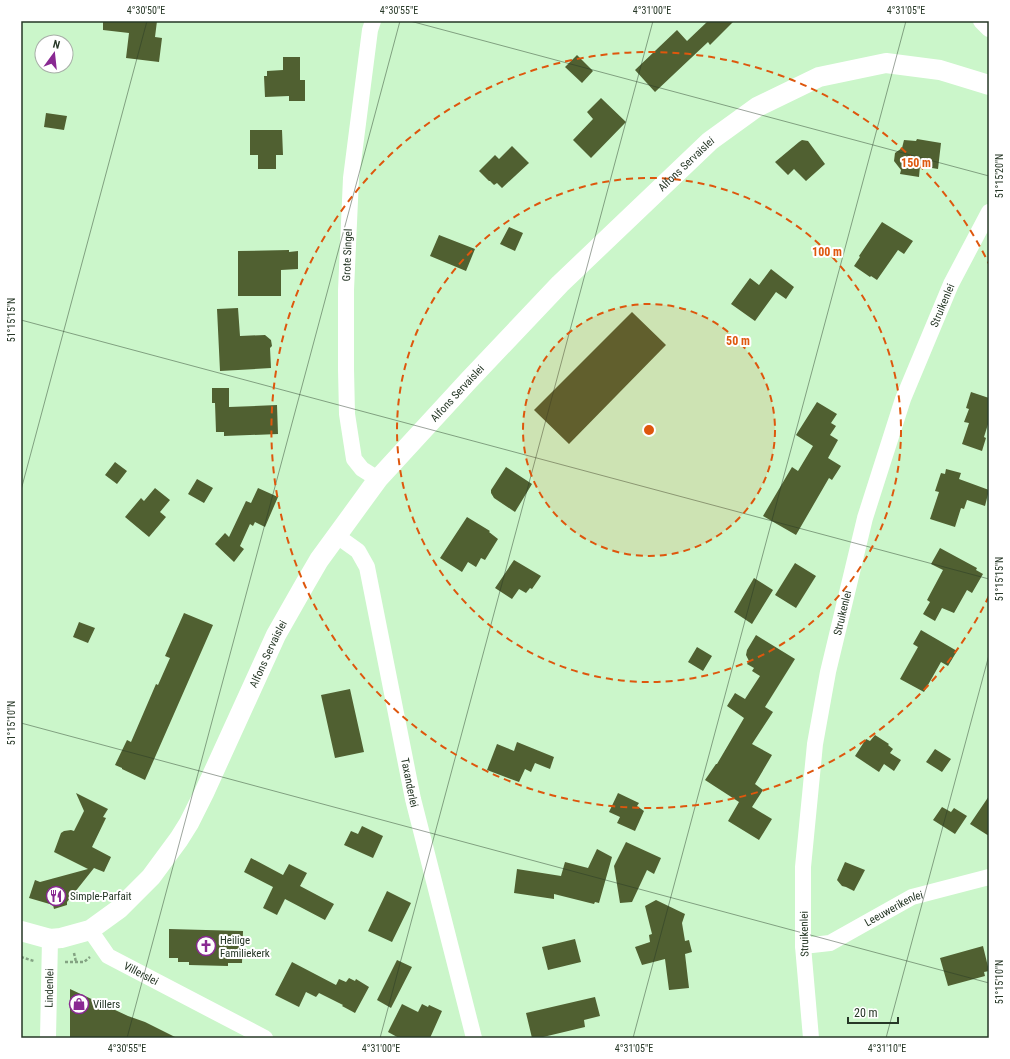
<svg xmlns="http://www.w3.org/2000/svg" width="1010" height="1059" viewBox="0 0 1010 1059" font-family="'Roboto Condensed',sans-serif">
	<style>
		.building { fill: #506031 }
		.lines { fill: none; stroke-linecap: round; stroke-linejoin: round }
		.path { stroke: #84a383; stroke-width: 2.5; stroke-dasharray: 3 2; stroke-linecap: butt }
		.minor { stroke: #fff; stroke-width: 16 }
		.tertiary { stroke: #fff; stroke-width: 20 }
		.ticks { fill: none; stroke: #263726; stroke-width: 1; stroke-opacity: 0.45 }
		.ring { fill: none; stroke: #de570d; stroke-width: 2; stroke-dasharray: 7 5 }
		.labels { text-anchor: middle; stroke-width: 4; stroke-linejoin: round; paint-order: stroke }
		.street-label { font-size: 11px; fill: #263726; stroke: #fff }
		.poi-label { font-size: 11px; fill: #263726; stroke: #fff; text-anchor: start }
		.centre { fill: #de570d; stroke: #fff; stroke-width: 2 }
		.ring-label { font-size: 12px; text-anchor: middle; font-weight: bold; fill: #de570d; stroke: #fff; stroke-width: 4; stroke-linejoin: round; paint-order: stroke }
		.neatline { fill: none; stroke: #263726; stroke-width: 1.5 }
		.ticks-label { font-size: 10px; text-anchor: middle; fill: #263726 }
	</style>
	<rect width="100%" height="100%" fill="#cbf6ca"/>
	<path class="building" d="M103 21H157L155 37 162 38 159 62 126 58 129 33 103 30Z
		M708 21H734L710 45 708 42 655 92 635 70 677 30 687 41Z
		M577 55 593 71 582 83 565 67Z
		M283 57H300V80H305V101H289V96L265 97 264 76H267V71L283 70Z
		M601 98 626 122 591 158 573 140 593 119 587 112Z
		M46 113 67 116 64 130 44 127Z
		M250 130H282L283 155H276V169H258V155H250Z
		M917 139 941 143 938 169 920 166 919 177 900 174 901 170 894 161 895 153 902 148 904 140 916 141Z
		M802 140 808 141 825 164 806 181 794 169 788 175 775 162 799 142Z
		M512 146 529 163 502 188 497 183 494 185 490 181H489L479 171 495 155 499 159Z
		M882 222 913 241 904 254 898 250 877 280 871 276 870 277 854 266 860 257 859 256Z
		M509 227 523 233 515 251 500 244Z
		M439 235 475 249 466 271 430 256Z
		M289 250V252L298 251V269L281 270V296H238V251Z
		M771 269 794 287 786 299 776 292 755 321 731 304 750 278 759 285Z
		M238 308 240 336 265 335 271 340 272 346 270 348 271 368 220 371 217 309Z
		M632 312 666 345 569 444 534 410Z
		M212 388H229V407L277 405 278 434 224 436V432H216L215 403H212Z
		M971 392 989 398V421L984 437 986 438 982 451 962 444 969 423 964 422 969 409 966 408Z
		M817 402 837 414 831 423 836 426 830 435 838 440 828 458 841 466 832 480 829 478 796 535 763 516 792 467 798 471 813 446 796 435Z
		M115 462 127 471 117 484 105 475Z
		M506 467 532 484 515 512 494 498 491 493V490Z
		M946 469 961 473 959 479 989 490 985 506 967 500 964 509 961 508 955 527 930 519 939 492 935 491 941 473 945 474Z
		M197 479 213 488 204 503 188 494Z
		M155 488 170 500 160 512 166 517 149 537 125 517 141 498 144 501Z
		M258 488 278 497 265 527 255 522 253 526 250 524 240 546 244 549 234 562 215 544 225 533 229 537 246 501 251 503Z
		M467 517 490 531 489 532 498 539 485 560 481 558 476 567 468 562 462 572 440 558Z
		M940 548 977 568 976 570 983 574 972 593 967 590 954 613 942 608 935 621 923 614 930 602 927 600 943 570 931 564Z
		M514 560 541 576 532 589 530 588 526 593 519 589 512 599 495 588Z
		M795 563 816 576 796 608 775 595Z
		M754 578 773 590 752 624 734 612Z
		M184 613 213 625 145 780 122 769V768L115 765 127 740 131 742 156 684 158 685 170 658 165 656Z
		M79 622 95 628 88 643 73 637Z
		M921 630 957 651 948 666 941 662 924 692 900 679 918 647 913 644Z
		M756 635 795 659 765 707 773 712 752 744 772 755 755 784 763 790 752 807 772 819 759 840 728 821 739 802 705 780 716 764H717L744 718 727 706 735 693 745 699 760 676 752 671 754 668 747 664 749 661 746 655 747 650Z
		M697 647 712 656 703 671 688 662Z
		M350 689 364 752 335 758 321 695Z
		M875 735 889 744 888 745 893 749 890 753 901 760 894 771 884 764 879 772 855 756 866 739 870 741Z
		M517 742 554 757 550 769 535 763 531 772 525 769 519 782 487 770 497 744 514 751Z
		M935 749 951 759 942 772 926 762Z
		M76 793 108 809 103 817 106 818 92 847 111 857 104 872 94 868 67 902V905L54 909 53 905 29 898 35 880 40 882 88 869 54 852 61 833 64 831 71 830 74 831 84 811Z
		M618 793 639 803 637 806 644 811 635 831 617 823 620 817 609 812Z
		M989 796V836L970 824Z
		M942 807 951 812 954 808 967 816 955 834 933 820Z
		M362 826 383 836 373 858 344 845 351 831 358 834Z
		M626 842 661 858 654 874 647 870 632 902 620 903 614 866Z
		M597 849 612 857 599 903 595 902 594 904 554 894V899L514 893 517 869 561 876 565 862 588 868Z
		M251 858 283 875 289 864 307 873 300 886 334 904 325 920 285 899 277 915 263 908 273 887 244 872Z
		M845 862 865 870 854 891 846 887 842 886 837 880Z
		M387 891 411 903 392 942 368 931Z
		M656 900 685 914 682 923 685 941 689 940 692 952 685 954 689 988 669 990 665 959 642 965 635 947 650 942 649 935 652 934 645 906Z
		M169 929 243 931 242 963H228V966L189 965V962H178V958H169Z
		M575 939 581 962 548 970 542 947Z
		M983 946 989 971 984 972 985 976 948 986 940 958Z
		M397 960 412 967 391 1008 377 1000Z
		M292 962 336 985 339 979 346 982 349 978 355 981 356 979 369 987 355 1013 342 1006 343 1005 319 993 316 997 306 992 299 1007 275 995Z
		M70 989 128 1016 145 1022 177 1038H70Z
		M595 997 600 1016 584 1020 585 1027 539 1038H532L526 1013Z
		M402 1004 418 1012 422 1004 428 1007 429 1005 442 1011 430 1038H399L388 1032Z"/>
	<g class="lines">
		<path class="path" d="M74 953 76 962
			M21 957 34 961
			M65 962H84L90 957"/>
		<g class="minor">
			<path d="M373 21 370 30 351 178 346 290V369L347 414 354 459 362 469 378 479"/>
			<path d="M981 21 989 29"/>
			<path id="s1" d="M337 536 358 551 367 567 413 799 474 1038"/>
			<path id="s2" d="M90 930 108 956 265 1038"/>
			<path id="s3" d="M803 946 830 943 912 897 989 877"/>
			<path id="s4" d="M48 1038 50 939"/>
			<path id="s5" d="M811 1038 803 946V867L815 744 828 672 865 518 903 399 951 284 989 212"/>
		</g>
		<path class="tertiary" id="s6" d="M21 931 50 939 61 938 90 930 119 909 151 877 179 839 189 823 204 793 276 635 305 584 319 560 378 479 469 380 560 284 710 141 757 107 819 77 886 63 940 70 989 85"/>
	</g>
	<path class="ticks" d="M410 21 989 176M21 320 989 579M21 490 147 21M21 723 989 983M127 1038 400 21M380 1038 653 21M633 1038 906 21M886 1038 989 655"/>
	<circle cx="649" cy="430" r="126" fill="#de570d" fill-opacity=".12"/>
	<g class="ring">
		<circle cx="649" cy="430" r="126"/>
		<circle cx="649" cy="430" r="252"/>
		<path d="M989 596A378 378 0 1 1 989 264"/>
	</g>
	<defs>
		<symbol id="restaurant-ring" viewBox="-11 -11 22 22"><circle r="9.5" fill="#fff" stroke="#892992" stroke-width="1.5"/><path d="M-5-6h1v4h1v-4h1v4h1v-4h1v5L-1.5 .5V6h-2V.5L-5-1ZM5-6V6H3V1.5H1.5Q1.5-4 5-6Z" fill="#892992"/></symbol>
		<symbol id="church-ring" viewBox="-11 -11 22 22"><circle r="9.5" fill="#fff" stroke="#892992" stroke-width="1.5"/><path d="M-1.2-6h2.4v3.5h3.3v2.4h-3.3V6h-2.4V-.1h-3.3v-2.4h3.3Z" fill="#892992"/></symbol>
		<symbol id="shop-ring" viewBox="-11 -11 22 22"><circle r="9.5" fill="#fff" stroke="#892992" stroke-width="1.5"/><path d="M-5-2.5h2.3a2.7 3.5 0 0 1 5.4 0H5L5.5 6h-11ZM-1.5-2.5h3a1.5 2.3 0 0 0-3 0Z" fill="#892992"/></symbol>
	</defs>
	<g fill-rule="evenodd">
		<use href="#restaurant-ring" x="45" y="885" width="22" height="22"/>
		<use href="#church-ring" x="195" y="935" width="22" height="22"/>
		<use href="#shop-ring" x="68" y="993" width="22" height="22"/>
	</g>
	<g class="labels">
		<g class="street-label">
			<text dy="4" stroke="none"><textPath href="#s6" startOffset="1053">Alfons Servaislei</textPath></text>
			<text transform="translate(347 255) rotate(-88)" y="4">Grote Singel</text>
			<text dy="4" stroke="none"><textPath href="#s5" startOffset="753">Struikenlei</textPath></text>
			<text dy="4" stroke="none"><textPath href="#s6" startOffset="729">Alfons Servaislei</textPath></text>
			<text dy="4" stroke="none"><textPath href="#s5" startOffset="429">Struikenlei</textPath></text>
			<text dy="4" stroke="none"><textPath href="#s6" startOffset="405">Alfons Servaislei</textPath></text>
			<text dy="4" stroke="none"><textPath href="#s1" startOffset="264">Taxanderlei</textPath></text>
			<text dy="4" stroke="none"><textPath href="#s3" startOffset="100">Leeuwerikenlei</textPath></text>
			<text transform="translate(804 934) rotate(-91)" y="4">Struikenlei</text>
			<text dy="4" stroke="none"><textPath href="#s2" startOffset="69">Villerslei</textPath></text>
			<text dy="4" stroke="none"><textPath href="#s4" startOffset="50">Lindenlei</textPath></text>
		</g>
		<g class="poi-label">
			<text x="70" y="900">Simple-Parfait</text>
			<text x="220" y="944">Heilige<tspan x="220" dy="13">Familiekerk</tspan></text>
			<text x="93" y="1008">Villers</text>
		</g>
	</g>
	<circle cx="649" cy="430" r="6" class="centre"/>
	<g class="ring-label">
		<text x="916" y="167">150 m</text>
		<text x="827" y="256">100 m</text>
		<text x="738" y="345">50 m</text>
	</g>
	<rect width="1010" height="1059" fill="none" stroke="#ffffff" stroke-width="44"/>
	<g transform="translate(54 54) rotate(15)"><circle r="19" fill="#ffffff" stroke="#a8afa8"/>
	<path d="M0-3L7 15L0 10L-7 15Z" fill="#892992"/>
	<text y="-6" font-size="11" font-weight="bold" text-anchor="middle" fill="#263726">N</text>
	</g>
	<path d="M848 1017v6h50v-6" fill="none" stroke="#263726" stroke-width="2"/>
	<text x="854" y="1017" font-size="12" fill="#263726" stroke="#ffffff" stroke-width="3" paint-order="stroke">20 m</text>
	<rect x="22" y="22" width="966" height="1015" class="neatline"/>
	<g class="ticks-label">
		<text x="146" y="14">4°30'50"E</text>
		<text x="399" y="14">4°30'55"E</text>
		<text x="652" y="14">4°31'00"E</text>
		<text x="906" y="14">4°31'05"E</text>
		<text transform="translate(999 176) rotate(-90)" y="4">51°15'20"N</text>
		<text transform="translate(11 320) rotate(-90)" y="4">51°15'15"N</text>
		<text transform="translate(999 579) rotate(-90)" y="4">51°15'15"N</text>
		<text transform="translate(11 723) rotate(-90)" y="4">51°15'10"N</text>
		<text transform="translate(999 982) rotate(-90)" y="4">51°15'10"N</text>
		<text x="127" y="1052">4°30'55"E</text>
		<text x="381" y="1052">4°31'00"E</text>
		<text x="634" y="1052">4°31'05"E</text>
		<text x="887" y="1052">4°31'10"E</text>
	</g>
</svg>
